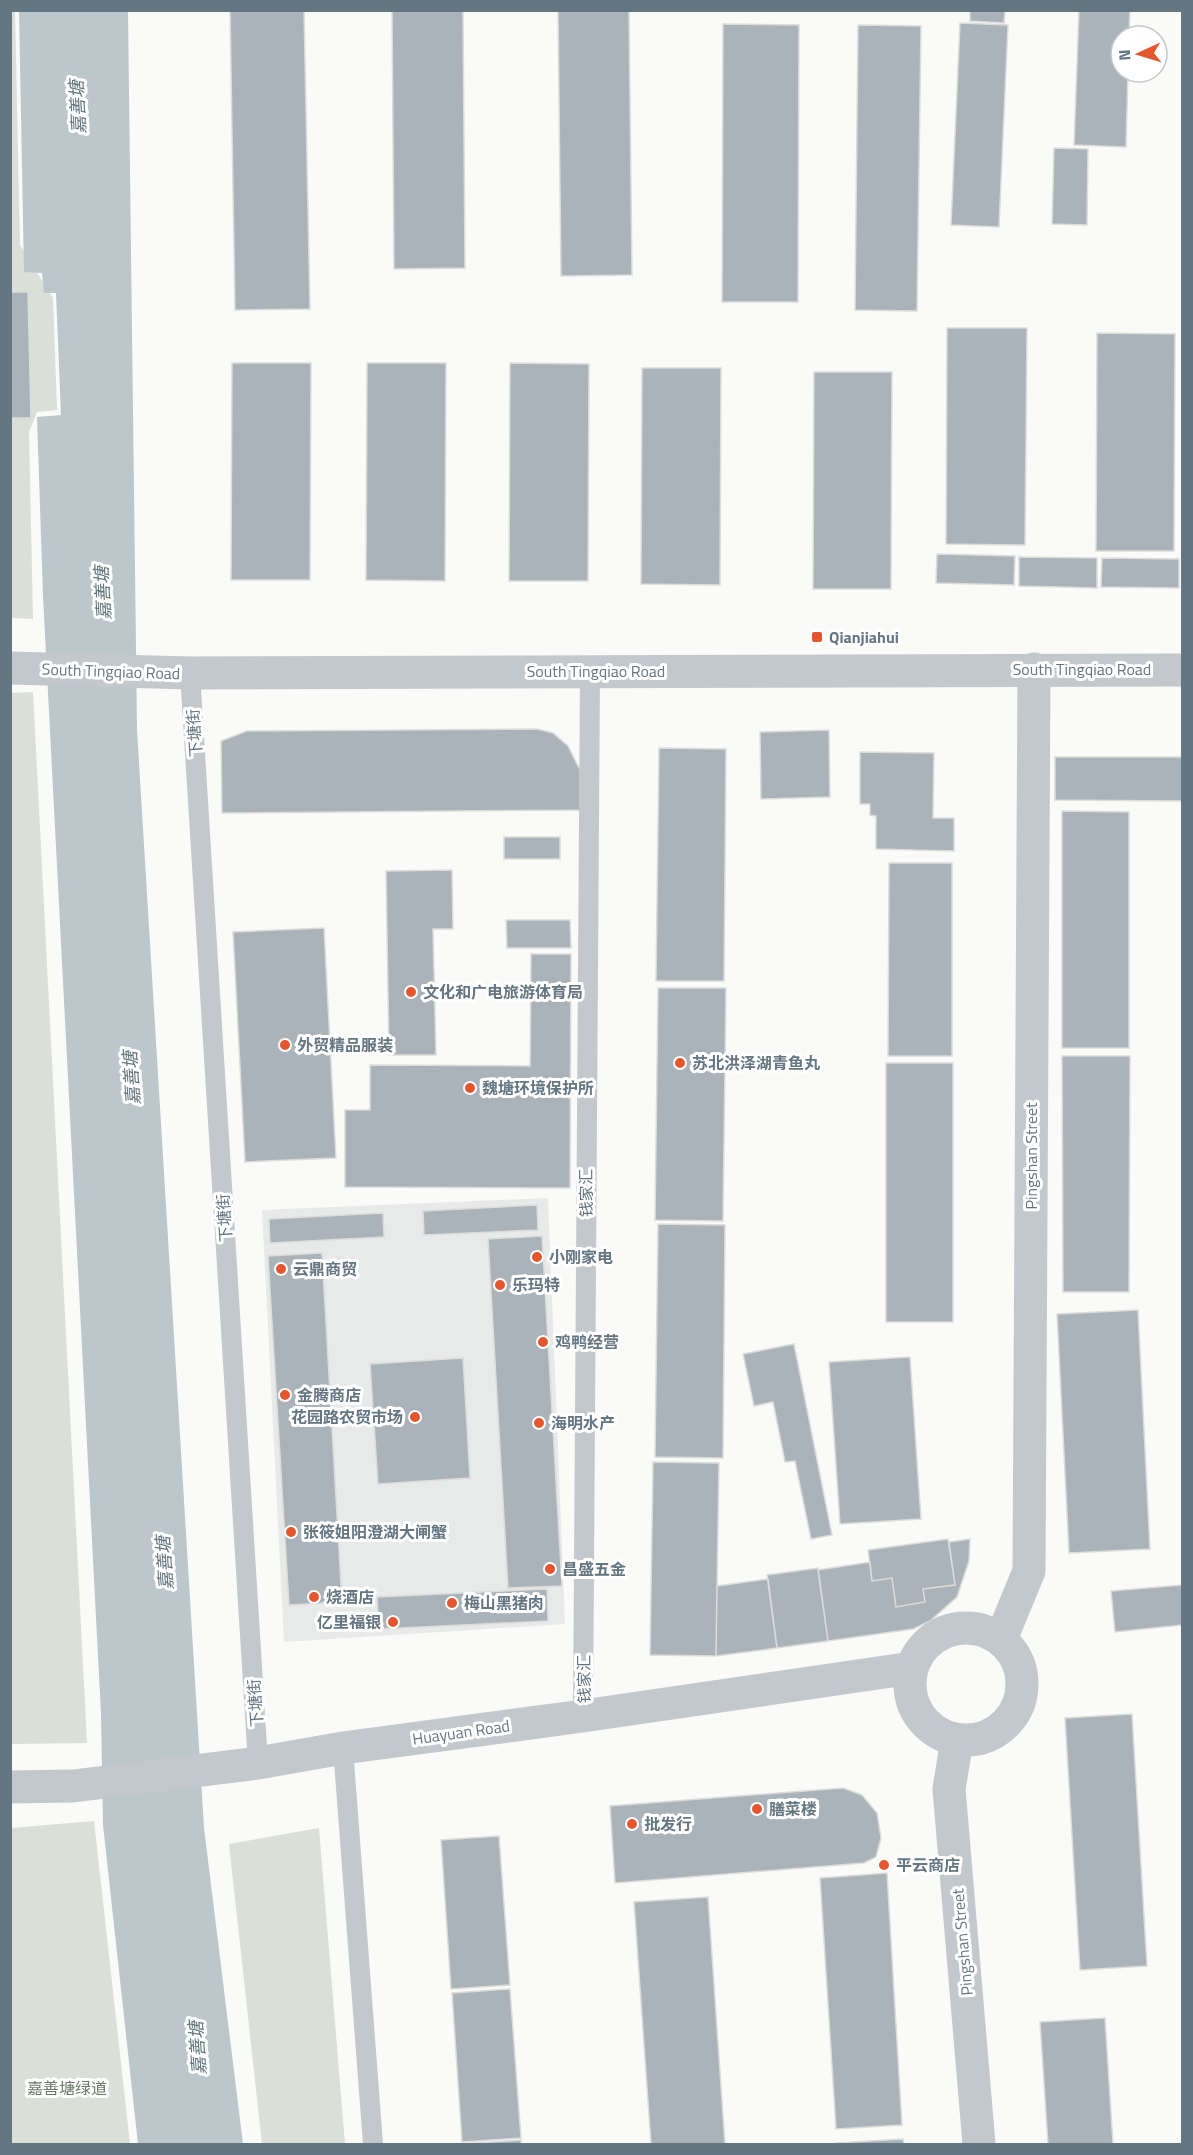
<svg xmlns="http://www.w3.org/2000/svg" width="1193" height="2155" viewBox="0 0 1193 2155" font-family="'Titillium Web','Noto Sans SC',sans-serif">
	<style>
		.built { fill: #e8e9e9 }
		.green { fill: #dadfd7 }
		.water { fill: #bbc7cb }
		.building { fill: #aab3b9; stroke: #dcdcda; stroke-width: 1.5 }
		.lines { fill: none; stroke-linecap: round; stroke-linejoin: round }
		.service { stroke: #c3c8cc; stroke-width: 20 }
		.minor { stroke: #c3c8cc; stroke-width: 33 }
		.tertiary { stroke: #c3c8cc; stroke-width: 33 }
		.poi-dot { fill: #e4572e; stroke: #fff; stroke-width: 2 }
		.labels { text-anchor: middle; stroke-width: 6; stroke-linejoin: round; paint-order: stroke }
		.poi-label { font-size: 16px; font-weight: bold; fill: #657683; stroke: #fff; text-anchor: start }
		.street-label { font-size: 16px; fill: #657683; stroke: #fff }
		.park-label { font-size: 16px; fill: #687a64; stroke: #fff }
		.water-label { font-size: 18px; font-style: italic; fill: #60757c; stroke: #fff }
	</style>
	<rect width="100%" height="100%" fill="#fafaf8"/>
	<path class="built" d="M548 1198 565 1624 284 1642 262 1210Z"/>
	<path class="green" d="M15 10 20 245 53 298 57 410 37 412 29 432 33 619 11 618 10 11Z
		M33 692 87 1743 11 1744 10 693Z
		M94 1821 130 2144H11V1828Z
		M319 1828 345 2144H262L229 1844Z"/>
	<path class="water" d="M19 11H128L137 730 204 1828 243 2144H138L103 1825 101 1714 43 596 37 417 61 415 56 293H44L42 273 24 272Z"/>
	<path class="building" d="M230 10H304L310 309 235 310Z
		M392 10H463L465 268 394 269Z
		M629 10 632 275 561 276 558 11Z
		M970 10H1005L1004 23 970 21Z
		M1079 10H1130L1129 36H1121V72H1128L1126 147 1074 145Z
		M960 23 1008 25 999 227 951 225Z
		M723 24 799 25 798 302H722Z
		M858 25 921 26 917 311 855 310Z
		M1054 148 1088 149 1087 225 1052 224Z
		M10 292H28L31 418H10Z
		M947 328H1027L1025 545 946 544Z
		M1097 333 1175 334 1174 551H1096Z
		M232 363H311L310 580H231Z
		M367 363H446L445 581 366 580Z
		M510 363 589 364 588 581H509Z
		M642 368H721L720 585 641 584Z
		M814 372H892L891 589H813Z
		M937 554 1015 556 1014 585 936 583Z
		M1019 557 1097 558V588L1019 586Z
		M1102 558 1179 559V588L1101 587Z
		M537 729 553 733 568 746 580 770V810L222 813 221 741 247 731Z
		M829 730 830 797 761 799 760 732Z
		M659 748 726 749 724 981H656Z
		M860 752 934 753 933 818H954V851L876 849V816L870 815V804H860Z
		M1055 757H1182V801L1055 800Z
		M1062 811 1129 812V1048H1062Z
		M504 837H560V859H504Z
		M889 863H952V1056H888Z
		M452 870 453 929H433L436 1055H389L386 871Z
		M506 920H570L571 948H507Z
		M324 928 336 1158 245 1162 233 932Z
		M531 954H571L570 1188 345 1187V1110H370V1065L530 1066Z
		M658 988H726L723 1221 655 1220Z
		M1062 1056H1130L1129 1292H1063Z
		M886 1063H953V1322H886Z
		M537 1205 538 1230 424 1235 423 1211Z
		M383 1213 384 1237 270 1243 269 1219Z
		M658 1224 725 1225 723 1458 655 1457Z
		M542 1236 562 1586 508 1588 488 1239Z
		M322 1253 342 1602 289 1605 268 1256Z
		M1138 1310 1150 1549 1069 1553 1057 1314Z
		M794 1344 832 1535 811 1539 795 1461 785 1462 773 1402 754 1406 743 1354Z
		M910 1357 921 1519 840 1524 829 1362Z
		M463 1358 470 1478 378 1484 370 1364Z
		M653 1462 719 1463 716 1656 650 1655Z
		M948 1539 955 1585 923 1589 925 1602 896 1607 892 1578 872 1581 868 1550Z
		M970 1539 969 1561 957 1597 930 1621 913 1629 828 1641 818 1570 870 1562 872 1581 892 1578 896 1607 925 1602 923 1589 955 1585 949 1542Z
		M818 1568 828 1641 777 1648 767 1575Z
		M768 1579 777 1648 716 1656 717 1586Z
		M1182 1585V1625L1115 1632 1111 1591Z
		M547 1589 548 1621 379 1629 377 1597Z
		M1132 1714 1147 1966 1080 1970 1065 1718Z
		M843 1788 862 1795 877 1813 881 1838 876 1857 864 1863 615 1883 610 1806Z
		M499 1836 510 1985 451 1989 441 1840Z
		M887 1873 902 2125 836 2129 820 1878Z
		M708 1897 725 2144H651L634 1902Z
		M510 1989 521 2138 462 2142 452 1993Z
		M1105 2018 1113 2144H1048L1040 2022Z
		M903 2139 904 2144H837V2143Z
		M521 2140V2144H462Z"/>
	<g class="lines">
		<path class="service" d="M190 673 258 1763
			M583 1716 590 671
			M343 1748 373 2144"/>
		<path class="minor" d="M910 1684a56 56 0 1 1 112 0a56 56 0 1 1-112 0Z
			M1001 1639 1029 1571 1034 669
			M957 1740 949 1789 979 2144
			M10 1787 73 1786 258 1763 343 1748 583 1716 912 1668"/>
		<path class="tertiary" d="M10 668 190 673 1182 670"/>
	</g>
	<g class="poi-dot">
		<rect x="811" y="631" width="12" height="12" rx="3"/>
		<circle cx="411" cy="992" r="6"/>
		<circle cx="285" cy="1045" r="6"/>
		<circle cx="680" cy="1063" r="6"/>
		<circle cx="470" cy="1088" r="6"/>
		<circle cx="537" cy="1257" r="6"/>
		<circle cx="281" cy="1269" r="6"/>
		<circle cx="500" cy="1285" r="6"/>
		<circle cx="543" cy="1342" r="6"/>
		<circle cx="285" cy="1395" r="6"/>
		<circle cx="415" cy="1417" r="6"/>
		<circle cx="539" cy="1423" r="6"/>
		<circle cx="291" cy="1532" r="6"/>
		<circle cx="550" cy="1569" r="6"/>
		<circle cx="314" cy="1597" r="6"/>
		<circle cx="452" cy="1603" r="6"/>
		<circle cx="393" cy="1622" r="6"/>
		<circle cx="757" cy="1809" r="6"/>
		<circle cx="632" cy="1824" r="6"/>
		<circle cx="884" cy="1865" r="6"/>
	</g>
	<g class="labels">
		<g class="poi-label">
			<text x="829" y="643">Qianjiahui</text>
			<text x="423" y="998">文化和广电旅游体育局</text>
			<text x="297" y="1051">外贸精品服装</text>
			<text x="692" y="1069">苏北洪泽湖青鱼丸</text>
			<text x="482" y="1094">魏塘环境保护所</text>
			<text x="549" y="1263">小刚家电</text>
			<text x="293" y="1275">云鼎商贸</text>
			<text x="512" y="1291">乐玛特</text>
			<text x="555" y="1348">鸡鸭经营</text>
			<text x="297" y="1401">金腾商店</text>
			<text x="403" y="1423" text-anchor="end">花园路农贸市场</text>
			<text x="551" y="1429">海明水产</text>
			<text x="303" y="1538">张筱姐阳澄湖大闸蟹</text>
			<text x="562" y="1575">昌盛五金</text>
			<text x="326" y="1603">烧酒店</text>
			<text x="464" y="1609">梅山黑猪肉</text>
			<text x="381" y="1628" text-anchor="end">亿里福银</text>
			<text x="769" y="1815">膳菜楼</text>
			<text x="644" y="1830">批发行</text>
			<text x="896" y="1871">平云商店</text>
		</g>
		<g class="street-label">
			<text x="1082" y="675">South Tingqiao Road</text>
			<text transform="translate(111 671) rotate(2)" y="6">South Tingqiao Road</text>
			<text x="596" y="677">South Tingqiao Road</text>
			<text transform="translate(194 733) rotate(-94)" y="6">下塘街</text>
			<text transform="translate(1031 1156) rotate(-90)" y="6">Pingshan Street</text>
			<text transform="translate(586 1193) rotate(-90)" y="6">钱家汇</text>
			<text transform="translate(224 1218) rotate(-94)" y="6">下塘街</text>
			<text transform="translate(584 1679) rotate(-90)" y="6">钱家汇</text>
			<text transform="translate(255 1703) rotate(-94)" y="6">下塘街</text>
			<text transform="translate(461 1732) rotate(-8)" y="6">Huayuan Road</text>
			<text transform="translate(962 1942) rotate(-95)" y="6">Pingshan Street</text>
		</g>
		<g class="park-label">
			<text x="67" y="2094">嘉善塘绿道</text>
		</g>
		<g class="water-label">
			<text transform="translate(78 107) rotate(-93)" y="6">嘉善塘</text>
			<text transform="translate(103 593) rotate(-93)" y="6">嘉善塘</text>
			<text transform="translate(132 1078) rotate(-94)" y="6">嘉善塘</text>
			<text transform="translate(165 1563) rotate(-94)" y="6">嘉善塘</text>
			<text transform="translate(198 2048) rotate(-94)" y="6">嘉善塘</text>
		</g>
	</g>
	<rect width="1193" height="2155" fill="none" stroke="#657683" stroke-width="24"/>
	<g transform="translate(1139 54) rotate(266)"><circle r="28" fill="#ffffff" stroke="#c1c8cd" stroke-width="1.5"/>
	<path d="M0-4.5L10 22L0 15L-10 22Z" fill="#e4572e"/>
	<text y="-9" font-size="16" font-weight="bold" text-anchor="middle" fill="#657683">N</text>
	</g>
</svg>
